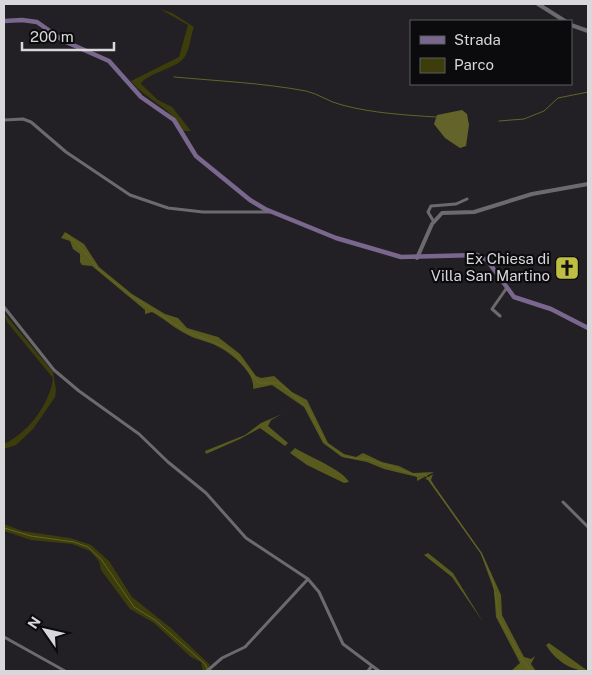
<svg xmlns="http://www.w3.org/2000/svg" width="592" height="675" viewBox="0 0 592 675" font-family="'Public Sans',sans-serif">
	<style>
		.green { fill: #3d3d0c }
		.forest { fill: #595a1e }
		.water { fill: #64642a }
		.lines { fill: none; stroke-linecap: round; stroke-linejoin: round }
		.stream { stroke: #64642a; stroke-width: 1 }
		.minor { stroke: #6c6a6f; stroke-width: 3 }
		.tertiary { stroke: #6c6a6f; stroke-width: 4 }
		.secondary { stroke: #7a678e; stroke-width: 4.5 }
		.labels { text-anchor: middle; stroke-width: 4.5; stroke-linejoin: round; paint-order: stroke }
		.poi-label { font-size: 15px; fill: #d8d7da; stroke: #0b0b0d; text-anchor: end }
	</style>
	<rect width="100%" height="100%" fill="#222025"/>
	<path class="green" d="M160 9 172 13 194 27C190 37 190 54 181 61 173 68 143 76 141 84L158 100 172 107 191 131H183C173 108 147 101 131 81L179 57 188 25Z
		M4 313 53 372 56 390 55 397 33 429 16 445 4 449V444C28 433 50 404 53 378L7 322Z
		M4 524 22 531 70 538 91 545 109 561 132 597 172 629 210 665 208 670 203 671 201 662 191 657 154 623 130 609 101 570 99 561 90 551 72 544 31 540 4 531Z"/>
	<path class="forest" d="M65 232 84 244 99 267 132 294 165 314 178 318 187 328 218 337 240 354 256 376 261 378 274 376 292 392 307 400 328 443 344 454 356 457 363 453 382 462 399 466 413 473 434 472 417 481V477L384 469 367 462 342 457 323 443 304 407 272 385 253 389C256 373 230 352 217 346 208 341 197 340 188 335 175 329 165 319 152 312L145 314V310L92 266 82 265 80 262V254L73 249 70 241 61 238Z
		M282 414 271 420 268 426 288 443 285 446 260 428 240 439 206 454 205 451 245 435 261 423Z
		M295 448C309 457 342 469 349 482L344 483 307 465 290 453Z
		M433 474 431 480 434 485 482 553 501 595 502 615 524 657 531 659 535 656 531 664 536 671H511L520 663 496 617 494 590 481 554 428 480 425 479Z
		M428 553 453 573 483 622 452 577 424 555Z
		M549 643 588 671C571 671 555 660 546 645Z"/>
	<path class="water" d="M462 110 467 114 469 125 466 146 460 148 445 138 434 124 437 115Z"/>
	<g class="lines">
		<path class="stream" d="M174 77C218 81 263 83 306 91 319 94 329 102 342 105 372 113 404 115 436 117
			M499 121 524 119 544 111 558 98 588 92
			M66 234 84 251 97 268 133 297 184 330 222 346 236 355 259 383H279L307 407 325 442 345 457 367 459 416 475 425 474 481 553 493 581 499 618 522 659 531 671
			M4 528 31 536 74 542 88 547 101 559 134 607 155 620 205 664 208 670"/>
		<path class="minor" d="M4 120 23 119 31 122 66 152 130 195 168 208 203 212H270
			M434 222 428 212 431 206 456 204 467 199
			M4 307 54 370 79 391 139 434 168 462 206 493 246 538 308 579 319 592 343 644 379 671
			M500 316 492 309 506 289
			M563 502 588 527
			M4 637 65 671
			M207 671 222 658 245 647 308 579
			M368 671 371 667"/>
		<path class="tertiary" d="M538 4 565 21
			M571 25 588 31
			M417 258 432 224 442 213 474 212 532 194 588 184"/>
		<path class="secondary" d="M4 21 22 20 37 22 64 41 109 61 141 97 174 120 196 156 250 200 265 209 336 238 401 257 477 255 487 260 514 297 551 309 588 328"/>
	</g>
	<defs>
		<symbol id="church-square" viewBox="-11 -11 22 22"><rect x="-9" y="-9" width="18" height="18" rx="4" fill="#bebe42" stroke="#0b0b0d"/><path d="M-1.2-6h2.4v3.5h3.3v2.4h-3.3V6h-2.4V-.1h-3.3v-2.4h3.3Z" fill="#111"/></symbol>
	</defs>
	<g fill-rule="evenodd">
		<use href="#church-square" x="553" y="254" width="28" height="28"/>
	</g>
	<g class="labels">
		<g class="poi-label">
			<text x="550" y="264">Ex Chiesa di<tspan x="550" dy="17">Villa San Martino</tspan></text>
		</g>
	</g>
	<rect width="592" height="675" fill="none" stroke="#d8d7da" stroke-width="10"/>
	<rect x="410" y="20" width="162" height="65" fill="#0b0b0d" stroke="#5d5d5f"/>
	<rect x="420" y="36" width="25" height="8" fill="#7a678e" stroke="#5d5d5f"/>
	<text x="454" y="45" font-size="15" fill="#d8d7da">Strada</text>
	<rect x="420" y="58" width="25" height="15" fill="#3d3d0c" stroke="#5d5d5f"/>
	<text x="454" y="70" font-size="15" fill="#d8d7da">Parco</text>
	<g transform="translate(45 630) rotate(304)" stroke="#0b0b0d" stroke-width="4" paint-order="stroke">
	<path d="M0-4L9 19L0 12L-9 19Z" fill="#d8d7da"/>
	<text y="-8" font-size="14" font-weight="bold" text-anchor="middle" fill="#d8d7da">N</text>
	</g>
	<path d="M22 42v8h92v-8" fill="none" stroke="#d8d7da" stroke-width="2.5"/>
	<text x="30" y="42" font-size="15" fill="#d8d7da" stroke="#0b0b0d" stroke-width="4" paint-order="stroke">200 m</text>
</svg>
